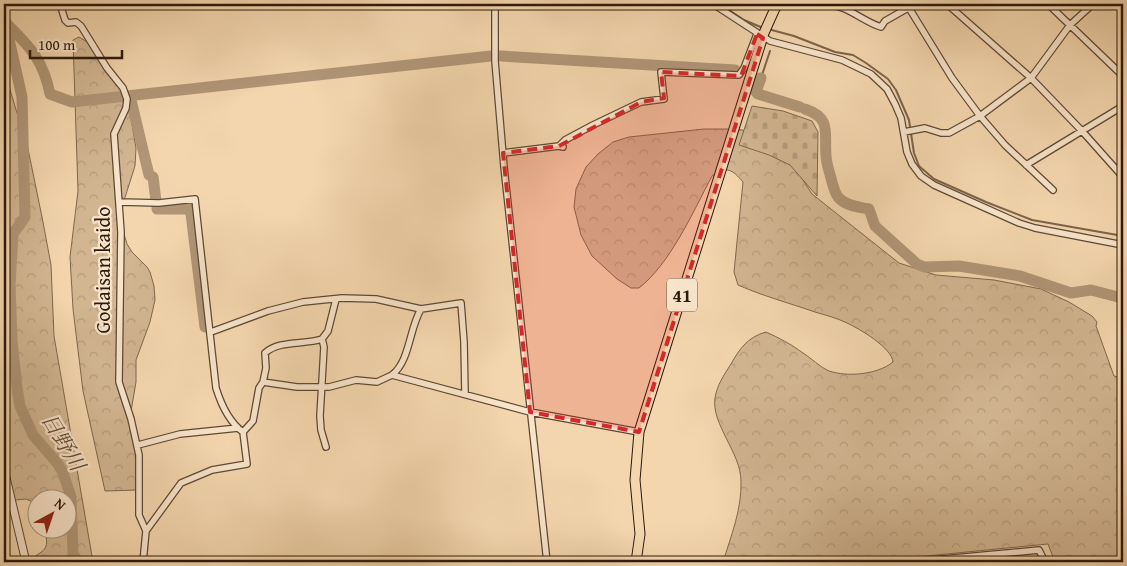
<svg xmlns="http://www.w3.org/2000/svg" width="1127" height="566" viewBox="0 0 1127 566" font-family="'Gentium Book Plus','Noto Serif JP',serif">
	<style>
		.forest { fill: url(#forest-crowns); stroke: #7f684e }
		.cemetery { fill: url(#cemetery-stones); stroke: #7f684e }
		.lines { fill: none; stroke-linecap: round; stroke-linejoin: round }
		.stream { stroke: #7b644c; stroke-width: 2 }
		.river { stroke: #b09677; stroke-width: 11 }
		.minor-casing { stroke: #5e4934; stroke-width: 8 }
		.tertiary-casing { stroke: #5e4934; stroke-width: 9 }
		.primary-casing { stroke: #2c1a0b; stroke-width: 11 }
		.minor { stroke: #f8e4ca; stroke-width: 5.5 }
		.tertiary { stroke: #f8e4ca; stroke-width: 7 }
		.primary { stroke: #f4d6ae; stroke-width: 9 }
		.marked { fill: #d62828; fill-opacity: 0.2; stroke: #d62828; stroke-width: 4; stroke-dasharray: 10 6; stroke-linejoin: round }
		.labels { text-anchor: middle; stroke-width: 4.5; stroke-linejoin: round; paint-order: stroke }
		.shield { fill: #f8e4ca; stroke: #695744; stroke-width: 1 }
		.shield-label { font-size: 19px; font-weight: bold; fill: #2c1a0b }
		.street-label { font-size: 20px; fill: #2c1a0b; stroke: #f8e4ca }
		.water-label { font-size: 21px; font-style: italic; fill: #614c36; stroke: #f8e4ca }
	</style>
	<defs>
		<pattern id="forest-crowns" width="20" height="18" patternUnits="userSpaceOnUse" patternTransform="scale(1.25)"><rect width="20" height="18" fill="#d2b692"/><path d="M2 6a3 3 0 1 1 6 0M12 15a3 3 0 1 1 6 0" fill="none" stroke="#b49c7d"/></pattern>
		<pattern id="cemetery-stones" width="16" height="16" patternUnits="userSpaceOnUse" patternTransform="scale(1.25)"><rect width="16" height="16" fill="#d2b692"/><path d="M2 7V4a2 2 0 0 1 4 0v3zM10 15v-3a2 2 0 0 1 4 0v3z" fill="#b49c7d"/></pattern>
	</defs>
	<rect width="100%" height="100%" fill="#f4d6ae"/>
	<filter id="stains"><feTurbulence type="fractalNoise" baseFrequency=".004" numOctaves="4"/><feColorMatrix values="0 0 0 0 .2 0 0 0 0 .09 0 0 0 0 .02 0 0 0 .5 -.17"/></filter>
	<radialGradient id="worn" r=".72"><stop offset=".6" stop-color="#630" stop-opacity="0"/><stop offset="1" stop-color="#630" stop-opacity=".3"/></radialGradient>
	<path class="forest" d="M79 37 89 43 128 101 136 148 135 166 122 207V227L127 244 132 252 147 267 150 272 154 286 155 300 150 322 136 360V382L129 423 136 449 137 490 105 491 83 391 73 309 70 257 78 191 73 40Z
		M4 70 28 149 43 222 51 265 54 336 93 562H31L30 559C46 550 50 548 44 529L68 528V498H38L37 504 26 499 4 501Z
		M704 129H737L775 137 812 194 899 263 936 275 994 280 1041 289 1069 302 1092 316 1097 322 1096 326 1114 376 1123 378V562H1055L1048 544 916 557V562H723C731 536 742 509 741 481 741 453 711 424 715 398 717 385 724 375 731 364 740 348 748 337 766 332 779 338 791 344 803 353 811 358 820 367 829 371 847 377 877 375 893 362 892 348 860 329 847 323 837 318 825 315 815 312 789 303 763 296 738 285L734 272 743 182C733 170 726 165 712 176 693 212 670 264 639 288H631L617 279 592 256 581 235 574 207 576 189 586 167 598 154 613 142 629 137Z"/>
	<path class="cemetery" d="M752 106 783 111 812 121 818 132 817 196 790 165 769 155 739 145Z"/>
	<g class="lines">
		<path class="stream" d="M720 4 744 20 763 28
			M768 29 794 36 835 52 853 55 866 63 888 79 896 90 909 120 914 153 919 166 934 179 986 202 1032 220 1123 236
			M761 78 770 51"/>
		<path class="river" d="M4 17 22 97 25 217 13 234 10 285 12 341 17 388 20 406 33 435 58 464 63 473 71 497 73 553 78 562
			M6 23C30 47 43 59 50 94L72 102 491 56
			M501 56 735 70
			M760 78H761L756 92 758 94 800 107
			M130 96 149 175 153 177 156 201
			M805 109C832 118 824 133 826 155 826 164 830 173 832 182 834 188 835 195 840 199 847 206 859 207 869 209L875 226 917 264 924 267 959 266 1020 276 1071 293 1091 290 1118 297
			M157 207V209H189L191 214 205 327"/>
		<defs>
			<path id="minor" d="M60 4 65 20 68 23 76 22 81 26 107 68 123 88 127 99 126 108 114 134 121 232 119 382 131 419 139 455V515L146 531 143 562
				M495 4V61L504 167 547 562
				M713 4 770 41 842 60 871 74 887 89 895 104 901 118 907 152 912 164 921 176 934 185 1019 223 1035 228 1123 245
				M822 4 823 5C846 3 861 21 881 27L885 21 915 4
				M947 4 1031 78 1082 131 1123 177
				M1048 4 1123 76
				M909 8 952 78 980 116
				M980 116 1005 145 1053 190
				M904 132 925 128 941 133H949L980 116 1031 78 1070 25 1093 4
				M559 146 565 140 593 125 641 102 664 99 661 72 739 75 744 68 757 34
				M503 153 559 146 563 147
				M1026 165 1123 106
				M120 202 159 203 195 199 216 388C221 404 229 422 243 432L247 464 212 470 181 483 146 531
				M211 332 268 311 303 302 342 298 376 299 421 309 461 303 464 342 465 394
				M392 375C410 361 409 329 421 309
				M263 382 266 368 265 353C279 340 304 345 322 339
				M243 432 253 421 259 388 263 382 297 387H329L356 380 377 382 392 375 530 412 639 432
				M138 445 180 434 238 428
				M326 447 321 430 320 416 324 347 322 339 328 331 336 299
				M1009 553 1010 562
				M921 562V561L1039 550 1045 562"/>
			<path id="tertiary" d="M4 469 26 562"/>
			<path id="primary" d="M636 562 640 534 635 480 639 432 764 33 777 4"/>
		</defs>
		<use href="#minor" class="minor-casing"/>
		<use href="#tertiary" class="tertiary-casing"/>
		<use href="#primary" class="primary-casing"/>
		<use href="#minor" class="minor"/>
		<use href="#tertiary" class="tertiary"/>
		<use href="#primary" class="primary"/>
	</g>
	<path class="marked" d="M757 34 763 38 639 432 530 412 503 153 559 146 641 102 664 98 661 72 741 76Z"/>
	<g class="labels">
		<rect class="shield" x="667" y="278.5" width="30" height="33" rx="4"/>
		<g class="shield-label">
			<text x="682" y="302">41</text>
		</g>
		<g class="street-label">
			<text transform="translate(103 270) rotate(-90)" y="7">Godaisan kaido</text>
		</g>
		<g class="water-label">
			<text transform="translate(63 442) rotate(59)" y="7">日野川</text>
		</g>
	</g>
	<rect width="1127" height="566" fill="none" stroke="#f4d6ae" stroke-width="20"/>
	<rect x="5" y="5" width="1117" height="556" fill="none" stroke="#2c1a0b" stroke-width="2.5"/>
	<rect x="10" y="10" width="1107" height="546" fill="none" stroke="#2c1a0b"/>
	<g transform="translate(52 514) rotate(40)"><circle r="24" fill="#f8e4ca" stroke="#a6937e"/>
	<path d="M0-4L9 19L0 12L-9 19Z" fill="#8f2418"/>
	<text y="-8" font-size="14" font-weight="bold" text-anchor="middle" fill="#2c1a0b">N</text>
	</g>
	<path d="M30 50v8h92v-8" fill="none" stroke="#2c1a0b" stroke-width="2.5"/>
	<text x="38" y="50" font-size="15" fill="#2c1a0b" stroke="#f8e4ca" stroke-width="4" paint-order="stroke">100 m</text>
	<rect width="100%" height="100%" filter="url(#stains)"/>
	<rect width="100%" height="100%" fill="url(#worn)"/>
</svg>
